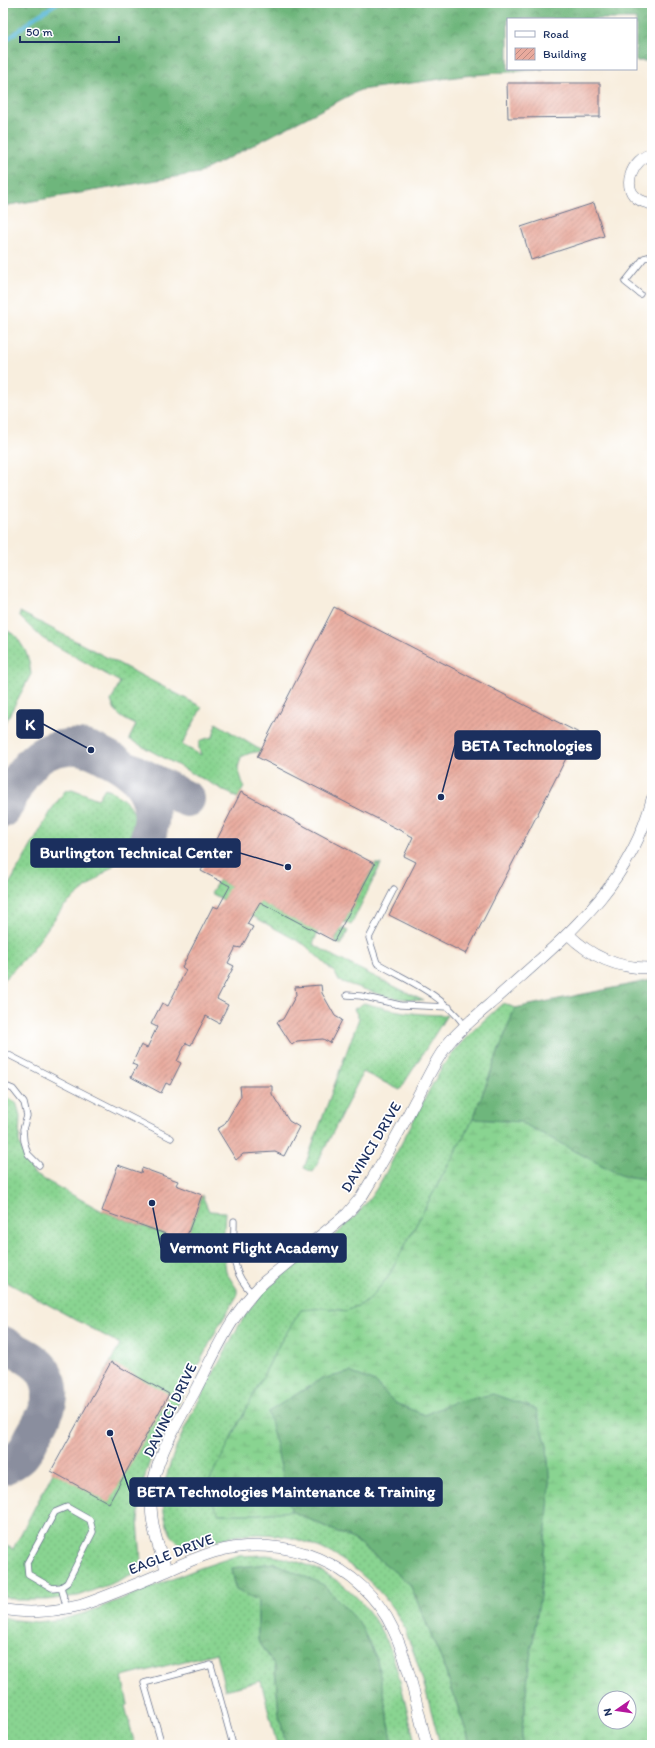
<svg xmlns="http://www.w3.org/2000/svg" width="655" height="1748" viewBox="0 0 655 1748" font-family="Itim,sans-serif">
	<style>
		.grass { fill: url(#grass-dots); stroke: #528278 }
		.forest { fill: url(#forest-crowns); stroke: #44726c }
		.wetland { fill: url(#wetland-marsh); stroke: #528278; fill-rule: evenodd }
		.lines { fill: none; stroke-linecap: round; stroke-linejoin: round }
		.stream { stroke: #56b6d4; stroke-width: 4 }
		.taxiway { stroke: #8a8e9e; stroke-width: 36 }
		.building { fill: url(#building-hatch) }
		.service-casing { stroke: #68728b; stroke-width: 7 }
		.minor-casing { stroke: #68728b; stroke-width: 12 }
		.service { stroke: #fff; stroke-width: 5.5 }
		.minor { stroke: #fff; stroke-width: 11 }
		.labels { text-anchor: middle; stroke-width: 3.5; stroke-linejoin: round; paint-order: stroke }
		.street-label { font-size: 15px; fill: #1b2f5e; stroke: #fff }
		.leader { fill: none; stroke: #1b2f5e; stroke-width: 1.5 }
		.callout-dot { fill: #1b2f5e; stroke: #fff; stroke-width: 1.5 }
		.callout { fill: #1b2f5e; stroke: #1b2f5e; stroke-width: 1.5 }
		.callout-label { font-size: 16px; text-anchor: middle; font-weight: bold; fill: #fff }
	</style>
	<defs>
		<pattern id="grass-dots" width="8" height="8" patternUnits="userSpaceOnUse"><rect width="8" height="8" fill="#89d491"/><path d="M2 2h.1M6 6h.1" fill="none" stroke="#76b67f" stroke-width="1.8" stroke-linecap="round"/></pattern>
		<pattern id="forest-crowns" width="20" height="18" patternUnits="userSpaceOnUse"><rect width="20" height="18" fill="#6eb67b"/><path d="M2 6a3 3 0 1 1 6 0M12 15a3 3 0 1 1 6 0" fill="none" stroke="#5a9468"/></pattern>
		<pattern id="wetland-marsh" width="20" height="14" patternUnits="userSpaceOnUse"><rect width="20" height="14" fill="#89d491"/><path d="M1 5h8M5 5V1M11 12h8M15 12V8" fill="none" stroke="#76b67f"/></pattern>
		<pattern id="building-hatch" width="6" height="6" patternUnits="userSpaceOnUse"><rect width="6" height="6" fill="#e9aa9d"/><path d="M-1 1l2-2M0 6l6-6M5 7l2-2" fill="none" stroke="#bc8b83"/></pattern>
	</defs>
	<rect width="100%" height="100%" fill="#fff"/>
	<filter id="ink" filterUnits="userSpaceOnUse"><feTurbulence type="fractalNoise" baseFrequency=".025" numOctaves="2"/><feDisplacementMap in="SourceGraphic" scale="8" xChannelSelector="R" yChannelSelector="G"/><feConvolveMatrix kernelMatrix="1 2 1 2 8 2 1 2 1" color-interpolation-filters="sRGB"/></filter>
	<filter id="wash" filterUnits="userSpaceOnUse"><feTurbulence type="fractalNoise" baseFrequency=".012" numOctaves="4" result="noise"/><feDisplacementMap in="SourceGraphic" scale="16" xChannelSelector="R" yChannelSelector="G"/><feGaussianBlur stdDeviation="0.9" result="paint"/><feColorMatrix in="noise" values="0 0 0 0 0 0 0 0 0 0 0 0 0 0 0 0 0 1.4 0 .05"/><feComposite in="paint" operator="in"/></filter>
	<g filter="url(#wash)">
		<rect width="100%" height="100%" fill="#f8eede"/>
		<path class="grass" d="M20 612 202 707 182 745 201 755C196 741 199 740 213 737L216 723 262 751 250 753 241 757 238 768 244 787 238 798 129 739 136 725C122 718 116 716 111 701L120 682 42 638 20 617Z
			M8 631 16 636 25 650 29 661 31 674 3 727V634Z
			M105 788C123 798 131 802 138 824L121 859 63 907 31 951 3 981V895L54 806 65 791 72 789 98 799Z
			M375 864H381L351 925 344 922Z
			M219 880 318 932 313 944 335 957 424 1001 388 997 339 981 335 973 305 945 211 893Z
			M342 928 348 931 341 945 334 941Z
			M364 1003C394 1011 416 1015 447 1015L400 1090 363 1072 313 1172 304 1168 359 1018 354 1009Z
			M503 1003 515 1008 473 1119 388 1277 367 1302 346 1311 325 1308 301 1311 280 1343 230 1441 219 1514H259L291 1511 355 1540 410 1584 442 1661 471 1745H440C431 1711 423 1676 410 1643 407 1636 405 1628 401 1621 372 1572 317 1534 259 1534 236 1535 224 1537 203 1545 197 1547 190 1550 184 1547 164 1538 160 1501 165 1482 174 1444 194 1410 212 1376 227 1349 240 1317 262 1294 295 1261 339 1240 367 1202 380 1186 389 1166 399 1148 413 1121 427 1094 442 1067 459 1042 481 1023 503 1003Z
			M3 1096 16 1102 20 1115 19 1142 24 1156 34 1174 102 1211 185 1241 202 1195 209 1211 225 1212 223 1245 226 1272 237 1289V1296L217 1329 152 1454 142 1486 138 1521 141 1559 139 1568 132 1574 111 1584 77 1596 46 1600H17L3 1596V1544L13 1549 120 1344 3 1280Z
			M267 1555C316 1562 355 1584 380 1629 383 1635 388 1641 390 1648 401 1679 407 1713 416 1745H393L388 1718 274 1563 232 1569 236 1590 258 1600V1640L275 1666 279 1715 286 1745H277L261 1681 225 1690 216 1653 122 1677 128 1704 125 1706 135 1745H3V1617L15 1620 38 1622 63 1619 86 1613 200 1568 236 1556Z"/>
		<path class="forest" d="M3 3H652V61H636V19H508V69H543L463 76 360 90 199 173 3 206Z
			M652 980V1180L622 1176 520 1122 473 1119 515 1008Z
			M350 1372 375 1382 395 1403 425 1415 454 1402 493 1394 536 1409 547 1445 550 1487 540 1597 530 1659 522 1730V1745H471L442 1661 410 1584 355 1540 291 1511 268 1412 319 1380Z
			M274 1563 324 1585 359 1622 377 1659 393 1745H286L279 1715 275 1666 258 1640V1600L236 1590 232 1568Z"/>
		<path class="wetland" d="M473 1119 520 1122 622 1176 652 1180V1745H522V1730L530 1659 540 1597 550 1487 547 1445 536 1409 493 1394 454 1402 425 1415 395 1403 375 1382 350 1372 319 1380 268 1412 291 1511 259 1514H219L205 1490 280 1343 301 1310 325 1308 346 1311 367 1302 388 1277ZM605 1698H629V1722H605Z"/>
		<g class="lines">
			<path class="stream" d="M270 3H284
				M3 43 34 18 57 3"/>
			<path class="taxiway" d="M130 770 187 799
				M3 810C12 793 20 774 34 761 48 748 72 743 91 750 97 752 104 756 110 759 128 768 145 781 150 802 153 815 151 825 148 837
				M3 1344C17 1352 35 1358 44 1372 59 1395 44 1417 32 1437 29 1443 26 1451 21 1456 16 1461 10 1464 3 1467"/>
		</g>
		<g id="blocks">
			<path class="building" d="M507 83H600V117L508 118Z
				M594 203 604 236 531 260 521 227Z
				M334 607 579 733 466 954 389 915 416 862 404 856 413 837 257 757Z
				M241 792 375 864 334 941 260 902 247 924 253 927 241 948 236 947 228 963 234 966 217 999 228 1005 219 1023 206 1016 191 1045 186 1043 177 1061 181 1063 170 1085 166 1083 161 1093 131 1077 137 1066 132 1064 141 1045 147 1048 157 1027 151 1024 162 1003 168 1006 186 970 182 967 213 906 218 908 230 886 201 871Z
				M321 985 322 993 335 1016 342 1020 330 1043 323 1039 297 1041 292 1045 277 1022 283 1019 296 995 295 987Z
				M240 1086H272V1094L289 1121 299 1127 284 1156 275 1152 243 1154 236 1160 217 1129 224 1125 241 1096Z
				M118 1165 141 1173 142 1168 178 1181 176 1185 202 1195 185 1241 102 1211Z
				M111 1362 169 1394 109 1503 51 1471Z"/>
		</g>
	</g>
	<g filter="url(#ink)">
		<use href="#blocks" fill-opacity="0" stroke="#68728b" stroke-width="1"/>
		<g class="lines">
			<defs>
				<path id="service" d="M640 294 625 282 644 258 652 256
					M394 889 369 938 377 963C410 982 442 994 465 1026
					M347 995 361 996 400 1005 449 1007
					M3 1052 171 1138
					M3 1085 13 1089 24 1103 27 1116 23 1129 24 1141 28 1154 39 1165
					M234 1221C234 1251 229 1270 252 1293
					M61 1587 52 1588 28 1574 27 1563 55 1512 67 1507 90 1520 93 1532 67 1583 61 1587 67 1609
					M162 1745 144 1683 211 1665 233 1745"/>
				<path id="minor" d="M652 154C633 158 619 189 640 200 643 202 648 203 652 204
					M568 934C591 957 619 969 652 968
					M167 1571C158 1547 150 1523 151 1497 154 1459 177 1424 195 1391 215 1353 232 1312 264 1282L347 1214 362 1196C381 1165 399 1133 415 1101 427 1080 436 1057 452 1039 466 1024 482 1011 497 998 561 940 630 888 652 799
					M3 1609C29 1615 57 1611 82 1605 111 1595 139 1583 167 1571 182 1564 198 1557 214 1552 283 1532 362 1563 393 1629 409 1662 417 1709 427 1745"/>
			</defs>
			<use href="#service" class="service-casing"/>
			<use href="#minor" class="minor-casing"/>
			<use href="#service" class="service"/>
			<use href="#minor" class="minor"/>
		</g>
	</g>
	<g class="labels">
		<g class="street-label">
			<text transform="translate(371 1147) rotate(-59)" y="5">DAVINCI DRIVE</text>
			<text transform="translate(170 1410) rotate(-64)" y="5">DAVINCI DRIVE</text>
			<text transform="translate(171 1554) rotate(-21)" y="5">EAGLE DRIVE</text>
		</g>
	</g>
	<path class="leader" d="M91 750L43 724M441 797L455 745M288 867L240 853M152 1203L161 1248M110 1433L130 1492"/>
	<g class="callout-dot">
		<circle cx="91" cy="750" r="4"/>
		<circle cx="441" cy="797" r="4"/>
		<circle cx="288" cy="867" r="4"/>
		<circle cx="152" cy="1203" r="4"/>
		<circle cx="110" cy="1433" r="4"/>
	</g>
	<g class="callout">
		<rect x="17" y="710" width="26" height="28" rx="4"/>
		<rect x="455" y="731" width="145" height="28" rx="4"/>
		<rect x="31" y="839" width="209" height="28" rx="4"/>
		<rect x="161" y="1234" width="185" height="28" rx="4"/>
		<rect x="130" y="1478" width="312" height="28" rx="4"/>
	</g>
	<g class="callout-label">
		<text x="30" y="730">K</text>
		<text x="527" y="751">BETA Technologies</text>
		<text x="136" y="858">Burlington Technical Center</text>
		<text x="254" y="1253">Vermont Flight Academy</text>
		<text x="286" y="1497">BETA Technologies Maintenance &amp; Training</text>
	</g>
	<rect width="655" height="1748" fill="none" stroke="#fff" stroke-width="16"/>
	<rect x="507" y="18" width="130" height="52" fill="#ffffff" stroke="#a4acbf"/>
	<rect x="515" y="31" width="20" height="6" fill="#ffffff" stroke="#a4acbf"/>
	<text x="543" y="38" font-size="12" fill="#1b2f5e">Road</text>
	<rect x="515" y="48" width="20" height="12" fill="url(#building-hatch)" stroke="#a4acbf"/>
	<text x="543" y="58" font-size="12" fill="#1b2f5e">Building</text>
	<g transform="translate(617 1710) rotate(257)"><circle r="19" fill="#ffffff" stroke="#a4acbf"/>
	<path d="M0-3L7 15L0 10L-7 15Z" fill="#b5179e"/>
	<text y="-6" font-size="11" font-weight="bold" text-anchor="middle" fill="#1b2f5e">N</text>
	</g>
	<path d="M20 36v6h99v-6" fill="none" stroke="#1b2f5e" stroke-width="2"/>
	<text x="26" y="36" font-size="12" fill="#1b2f5e" stroke="#ffffff" stroke-width="3" paint-order="stroke">50 m</text>
</svg>
